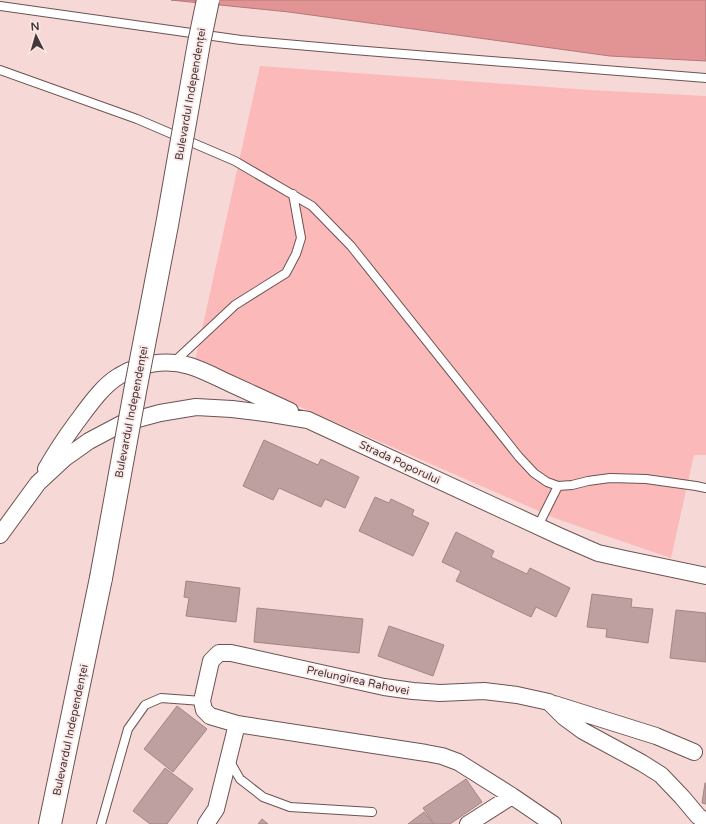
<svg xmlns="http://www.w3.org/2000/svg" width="706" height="824" viewBox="0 0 706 824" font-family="'Varela Round',sans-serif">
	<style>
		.green { fill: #fbbab9 }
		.water { fill: #e29494; stroke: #b37878 }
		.building { fill: #bda09f; stroke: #a28685 }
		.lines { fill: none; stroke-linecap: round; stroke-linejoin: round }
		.lane-casing { stroke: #6c5352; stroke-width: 10 }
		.street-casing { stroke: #6c5352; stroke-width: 18 }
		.secondary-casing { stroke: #6c5352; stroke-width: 24 }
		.lane { stroke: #fff; stroke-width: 8 }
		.street { stroke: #fff; stroke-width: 16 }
		.secondary { stroke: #fff; stroke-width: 22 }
		.secondary-bridge-casing { stroke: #6c5352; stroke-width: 24; stroke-linecap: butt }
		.secondary-bridge { stroke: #fff; stroke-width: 22 }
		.labels { text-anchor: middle; stroke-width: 3.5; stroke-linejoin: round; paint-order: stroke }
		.street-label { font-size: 11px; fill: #453838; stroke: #fbe8e7 }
	</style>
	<rect width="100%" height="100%" fill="#f6d8d7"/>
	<path class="green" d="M260 66 590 90 706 96V455H694L671 558 557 519 195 361Z"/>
	<path class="water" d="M171 0H706V61L610 56 289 12Z"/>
	<path class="building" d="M264 440 318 465 321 459 359 477 345 508 325 499 321 507 279 488 273 500 243 486Z
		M375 497 389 503 391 499 414 510 412 515 429 523 413 556 359 531Z
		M456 532 494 551 491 557 527 574 530 568 570 588 556 617 536 607 531 617 456 581 461 571 442 562Z
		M186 581 240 588 236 622 186 616 189 598 184 597Z
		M592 594 632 599 631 607 653 609 648 643 606 637 607 629 587 627Z
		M257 608 363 619 359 653 254 642Z
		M676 610 706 613V662L670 658Z
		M389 626 444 645 433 676 378 656Z
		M177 706 207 729 173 772 144 749Z
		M165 768 193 789 167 824H150L133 811Z
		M466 779 482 802 450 824H434L423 808Z
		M705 783H706V804L702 803Z
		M424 812 433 824H408Z
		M262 819 268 824H258Z"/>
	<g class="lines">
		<defs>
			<path id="lane" d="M0 6 241 40 354 50 706 78
				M0 70 137 119 235 161 312 206 351 246 519 457 534 473 547 482 558 486 572 485 588 481 610 478 646 479 696 486 706 488
				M174 362 235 305 286 273 296 254 301 238 293 194
				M538 526 558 486
				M229 760 240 779 263 797 290 807 372 812
				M101 824 128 729 145 705 161 698 202 701"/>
			<path id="street" d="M46 469C55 453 65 438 76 423 88 407 102 386 119 376 140 363 166 359 190 366 203 370 216 377 229 383 249 392 270 402 290 411
				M0 535 38 483 65 458 89 441 123 423 160 413 196 407 232 409 272 414 308 420 559 536 598 553 625 559 706 576
				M554 704 656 736 694 752
				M206 824 216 809 237 724
				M468 824 512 796
				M553 824 512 796 458 762 442 756 426 753 237 724 210 716 204 710 202 701 211 661 219 653H231L384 687 413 691 440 693 484 691 517 695 549 702 564 717 583 731 642 763 661 775 682 797 698 816 706 822"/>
			<path id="secondary" d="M50 824 101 578"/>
		</defs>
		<use href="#lane" class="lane-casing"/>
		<use href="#street" class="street-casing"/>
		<use href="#secondary" class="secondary-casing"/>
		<use href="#lane" class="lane"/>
		<use href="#street" class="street"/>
		<use href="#secondary" class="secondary"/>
		<defs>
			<path id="secondary-bridge" d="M101 578 136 386 167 225 199 43 208 0"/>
		</defs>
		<use href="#secondary-bridge" class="secondary-bridge-casing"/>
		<use href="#secondary-bridge" class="secondary-bridge"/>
	</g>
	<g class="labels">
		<g class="street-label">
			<text transform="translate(190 94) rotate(-80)" y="4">Bulevardul Independenței</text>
			<text transform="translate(131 412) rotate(-79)" y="4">Bulevardul Independenței</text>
			<text transform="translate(400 462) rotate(25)" y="4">Strada Poporului</text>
			<text transform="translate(358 680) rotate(12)" y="4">Prelungirea Rahovei</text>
			<text transform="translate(70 730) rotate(-78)" y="4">Bulevardul Independenței</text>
		</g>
	</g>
	<g transform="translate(36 36) rotate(355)" stroke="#fbe8e7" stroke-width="3" paint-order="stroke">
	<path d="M0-3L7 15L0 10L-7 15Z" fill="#453838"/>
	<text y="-6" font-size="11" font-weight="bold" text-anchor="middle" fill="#453838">N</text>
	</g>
</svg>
